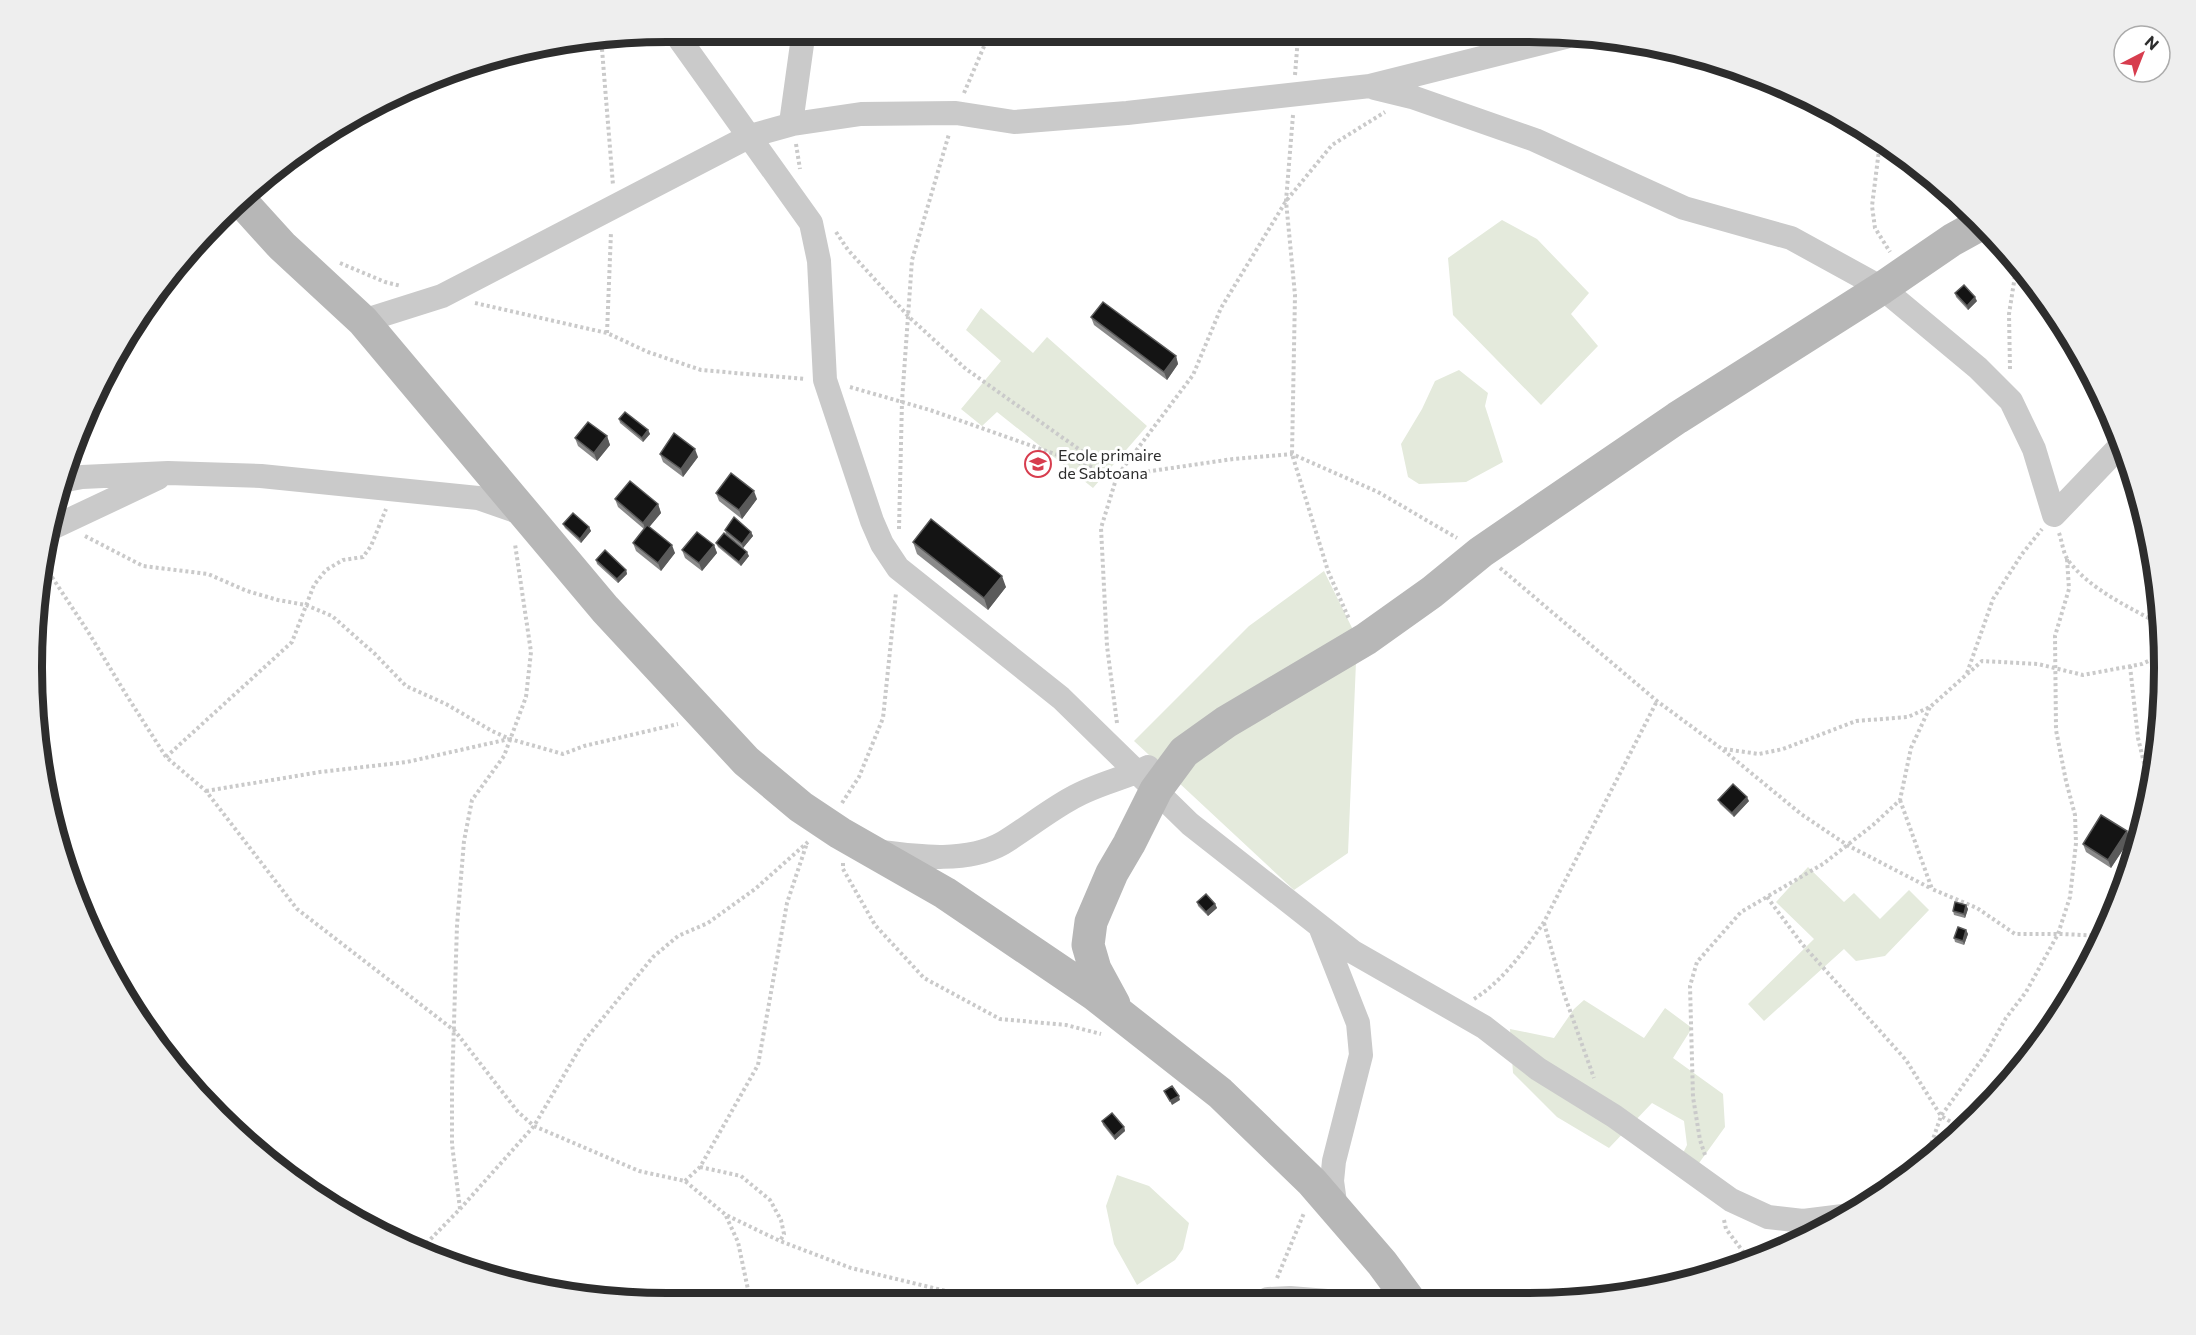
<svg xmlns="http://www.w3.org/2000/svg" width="2196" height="1335" viewBox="0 0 2196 1335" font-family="Commissioner,sans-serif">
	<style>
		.green { fill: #e4eadc }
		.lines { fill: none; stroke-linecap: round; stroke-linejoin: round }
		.path { stroke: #cacaca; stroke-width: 4; stroke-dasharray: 3 3; stroke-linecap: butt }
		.street { stroke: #cacaca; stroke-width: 24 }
		.secondary { stroke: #b7b7b7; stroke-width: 33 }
		.wall { fill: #8a8a8a }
		.shaded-wall { fill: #5a5a5a }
		.building { fill: #141414; stroke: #5a5a5a; stroke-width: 1.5 }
		.labels { text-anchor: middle; stroke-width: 6; stroke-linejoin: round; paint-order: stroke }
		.poi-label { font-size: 16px; fill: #2d2d2d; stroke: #fff; text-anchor: start }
		.rim { fill: none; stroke: #2d2d2d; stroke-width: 8 }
	</style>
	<rect width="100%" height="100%" fill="#fff"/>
	<path class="green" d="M1502 220 1537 239 1589 293 1571 314 1598 346 1541 405 1453 315 1448 258Z
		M981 308 1033 353 1047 337 1147 426 1093 488 997 412 982 426 961 409 1001 361 966 330Z
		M1459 370 1488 393 1485 406 1503 462 1466 482 1419 484 1408 477 1401 444 1422 409 1435 381Z
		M1324 571 1357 638 1348 853 1294 890 1134 741 1249 626Z
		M1808 867 1844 902 1854 893 1880 919 1909 890 1929 910 1885 956 1856 961 1844 949 1764 1021 1748 1004 1814 939 1776 902Z
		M1584 1000 1644 1038 1665 1008 1692 1028 1673 1058 1723 1094 1725 1127 1694 1170 1680 1159 1687 1145 1684 1121 1652 1103 1609 1148 1557 1117 1513 1073 1510 1029 1554 1038 1574 1009Z
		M1117 1175 1149 1186 1189 1223 1183 1249 1175 1260 1137 1285 1114 1244 1106 1206Z"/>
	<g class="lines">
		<path class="path" d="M601 37 613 185
			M1295 75 1298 37
			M964 93 988 37
			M1293 115 1286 201 1295 295 1292 454 1328 571 1349 619
			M1880 142 1872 206 1875 228 1890 252
			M796 144 800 169
			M836 232 848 250 909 317 966 369 1111 472
			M340 263 385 282 401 286
			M475 303 607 333 648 352 701 370 805 379
			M607 333 611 232
			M2010 369 2009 314 2017 263
			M850 387 930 410 1117 476 1233 459 1292 454 1378 492 1457 538
			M899 529 902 401 912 260 949 134
			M2059 533C2062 541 2063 553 2068 560 2088 588 2130 608 2160 624
			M85 536 143 566 208 574 247 591 278 600 306 605 332 616 374 653 406 686 446 704 492 731 510 739 563 754 584 746 678 724
			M42 562 87 630 127 696 166 757 206 791 297 909 455 1031 518 1112 534 1126 639 1171 685 1181 726 1215 780 1241 851 1268 983 1300
			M1500 568 1657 701 1722 749 1801 814 1847 845 1932 889
			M2130 666 2138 738 2150 788
			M1967 673 1993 599 2022 554 2042 529
			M1117 723 1107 646 1101 528 1117 476 1193 375 1221 308 1286 201 1332 145 1385 112
			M1724 749 1759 754 1783 749 1856 721 1908 717 1930 707 1982 661 2038 664 2083 675 2142 664 2161 655
			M166 757 292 642 314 585 326 570 343 560 363 557 371 546 386 509
			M206 791 320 772 407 762 509 739
			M1900 800 1932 889 1977 908 2015 934H2062L2104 936
			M842 803 859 777 883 718 896 593
			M843 863V869L875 925 924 978 1000 1019 1066 1025 1101 1034
			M1767 897 1802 944 1906 1060 1941 1116 1963 1129
			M1544 923 1564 994 1594 1078
			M1474 999C1504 980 1524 951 1544 922L1657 701
			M1705 1155 1700 1140 1693 1097 1690 986 1697 962 1741 912 1823 864 1873 825 1900 800 1911 748 1930 707
			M700 1167 741 1176 770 1200 781 1220 784 1234 780 1241
			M1905 1176 1932 1142 1941 1116 1985 1055 2006 1018 2026 992 2058 934 2070 897 2076 843 2075 815 2066 781 2056 730 2055 636 2069 589 2067 559
			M685 1181 700 1167 758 1065 787 903 807 843
			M460 1209 452 1144V1088L457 925 464 841 472 800 504 756 526 697 531 652 515 544
			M726 1216 738 1242 750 1299
			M1724 1220 1726 1229 1751 1262
			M418 1252 460 1209 534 1126 584 1041 653 957 678 936 708 923 755 889 808 842
			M1277 1278 1304 1213
			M1173 1300 1247 1299"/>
		<path class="street" d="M678 37 811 223 819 261 825 380 872 521 882 544 898 568 1061 698 1190 824 1353 952 1484 1027 1538 1069 1614 1116 1731 1200 1768 1217 1803 1221 1851 1215
			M1375 88 1412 97 1535 140 1684 208 1791 238 1882 288 1978 368 2011 401 2034 449 2054 515 2122 444
			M793 124 792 116 803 37
			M363 321 442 296 750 136 793 124 861 114 956 113 1014 122 1127 113 1370 86 1565 37
			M61 481 82 477 168 473 261 476 478 498 524 514
			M50 529 158 478
			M881 852C919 857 968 863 1003 843 1026 829 1048 811 1072 798 1096 784 1123 779 1148 767
			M1321 929 1358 1023 1361 1055 1334 1161 1332 1181 1336 1210
			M1267 1301 1268 1299 1290 1298 1327 1301"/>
		<path class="secondary" d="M242 202 282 246 363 321 605 609 746 761 801 807 840 833 945 893 1094 994 1220 1093 1312 1182 1382 1263 1410 1301
			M1114 1004 1095 969 1088 945 1091 922 1112 873 1129 844 1156 790 1184 752 1226 722 1366 639 1432 592 1481 552 1677 418 1882 288 1952 240 1981 224"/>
	</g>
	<path class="wall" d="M1955 293 1977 301 1968 310 1956 297Z
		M1091 317 1176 356 1178 364 1167 380 1094 325Z
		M619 419 648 430 650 434 643 442 620 423Z
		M607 436 610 445 597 461 578 446 575 438Z
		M660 454 698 457 683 477 663 462Z
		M716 493 757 499 742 519 719 501Z
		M615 499 658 504 661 513 649 527 675 553 661 571 636 551 633 543 644 529 618 507Z
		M563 524 589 527 591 531 581 543 565 528Z
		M725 530 751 532 753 536 743 548 726 534Z
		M913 542 1006 587 988 610 917 554Z
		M716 543 749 556 741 566 718 547Z
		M714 545 717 553 702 571 685 558 682 550Z
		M596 560 626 570 627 574 618 583 597 564Z
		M1718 800 1749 801 1734 817 1720 804Z
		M2127 831 2130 839 2111 868 2086 852 2083 844Z
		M1197 902 1215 904 1217 908 1208 916 1198 906Z
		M1966 905 1968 909 1965 918 1954 915 1953 911Z
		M1966 930 1968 934 1964 945 1955 942 1954 938Z
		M1102 1121 1124 1127 1125 1131 1115 1140 1103 1125Z"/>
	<path class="shaded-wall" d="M1975 297 1977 301 1968 310 1967 306Z
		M1176 356 1178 364 1167 380 1164 372Z
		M648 430 650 434 643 442 642 438Z
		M607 436 610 445 597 461 594 453Z
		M695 449 698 457 683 477 681 469Z
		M754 491 757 499 742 519 739 510Z
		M658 504 661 513 646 531 643 523Z
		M589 527 591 531 581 543 580 539Z
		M751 532 753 536 743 548 742 544Z
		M672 545 675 553 661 571 658 563Z
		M714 545 717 553 702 571 699 563Z
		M747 552 749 556 741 566 739 562Z
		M626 570 627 574 618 583 617 579Z
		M1002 576 1006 587 988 610 984 598Z
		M1747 797 1749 801 1734 817 1732 813Z
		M2127 831 2130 839 2111 868 2108 860Z
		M1215 904 1217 908 1208 916 1206 912Z
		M1966 905 1968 909 1965 918 1964 914Z
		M1966 930 1968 934 1964 945 1963 941Z
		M1179 1096 1180 1100 1172 1105 1170 1101Z
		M1124 1127 1125 1131 1115 1140 1114 1136Z"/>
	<path class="building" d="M1964 285 1975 297 1967 306 1955 293Z
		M1103 302 1176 356 1164 372 1091 317Z
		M625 412 648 430 642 438 619 419Z
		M588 422 607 436 594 453 575 438Z
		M674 433 695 449 681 469 660 454Z
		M731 473 754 491 739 510 716 493Z
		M630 481 658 504 643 523 615 499Z
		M573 513 589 527 580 539 563 524Z
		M734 517 751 532 742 544 725 530Z
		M931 519 1002 576 984 598 913 542Z
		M647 525 672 545 658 563 633 543Z
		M697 532 714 545 699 563 682 550Z
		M724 533 747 552 739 562 716 543Z
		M605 550 626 570 617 579 596 560Z
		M1733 784 1747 797 1732 813 1718 800Z
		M2101 815 2127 831 2108 860 2083 844Z
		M1206 894 1215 904 1206 912 1197 902Z
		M1955 902 1966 905 1964 914 1953 911Z
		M1958 927 1966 930 1963 941 1954 938Z
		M1172 1086 1179 1096 1170 1101 1164 1091Z
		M1112 1113 1124 1127 1114 1136 1102 1121Z"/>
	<defs>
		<symbol id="school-ring" viewBox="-11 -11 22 22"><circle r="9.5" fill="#fff" stroke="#d73d4e" stroke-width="1.5"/><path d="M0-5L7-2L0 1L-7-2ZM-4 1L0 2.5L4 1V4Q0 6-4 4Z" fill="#d73d4e"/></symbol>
	</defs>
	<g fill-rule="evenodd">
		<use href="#school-ring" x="1023" y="449" width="30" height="30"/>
	</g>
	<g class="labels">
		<g class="poi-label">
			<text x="1058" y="461">Ecole primaire<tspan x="1058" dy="18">de Sabtoana</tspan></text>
		</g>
	</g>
	<path d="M0 0H2196V1335H0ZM667 42H1529A625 625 0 0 1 2154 667V668A625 625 0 0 1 1529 1293H667A625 625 0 0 1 42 668V667A625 625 0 0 1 667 42Z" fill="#eee" fill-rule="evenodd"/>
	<path class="rim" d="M667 42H1529A625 625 0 0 1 2154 667V668A625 625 0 0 1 1529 1293H667A625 625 0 0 1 42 668V667A625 625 0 0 1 667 42Z"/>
	<g transform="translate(2142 54) rotate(42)"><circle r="28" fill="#ffffff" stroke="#ababab" stroke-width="1.5"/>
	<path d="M0-4.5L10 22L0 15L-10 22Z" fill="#d73d4e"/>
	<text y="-9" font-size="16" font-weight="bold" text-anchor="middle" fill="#2d2d2d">N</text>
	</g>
</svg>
